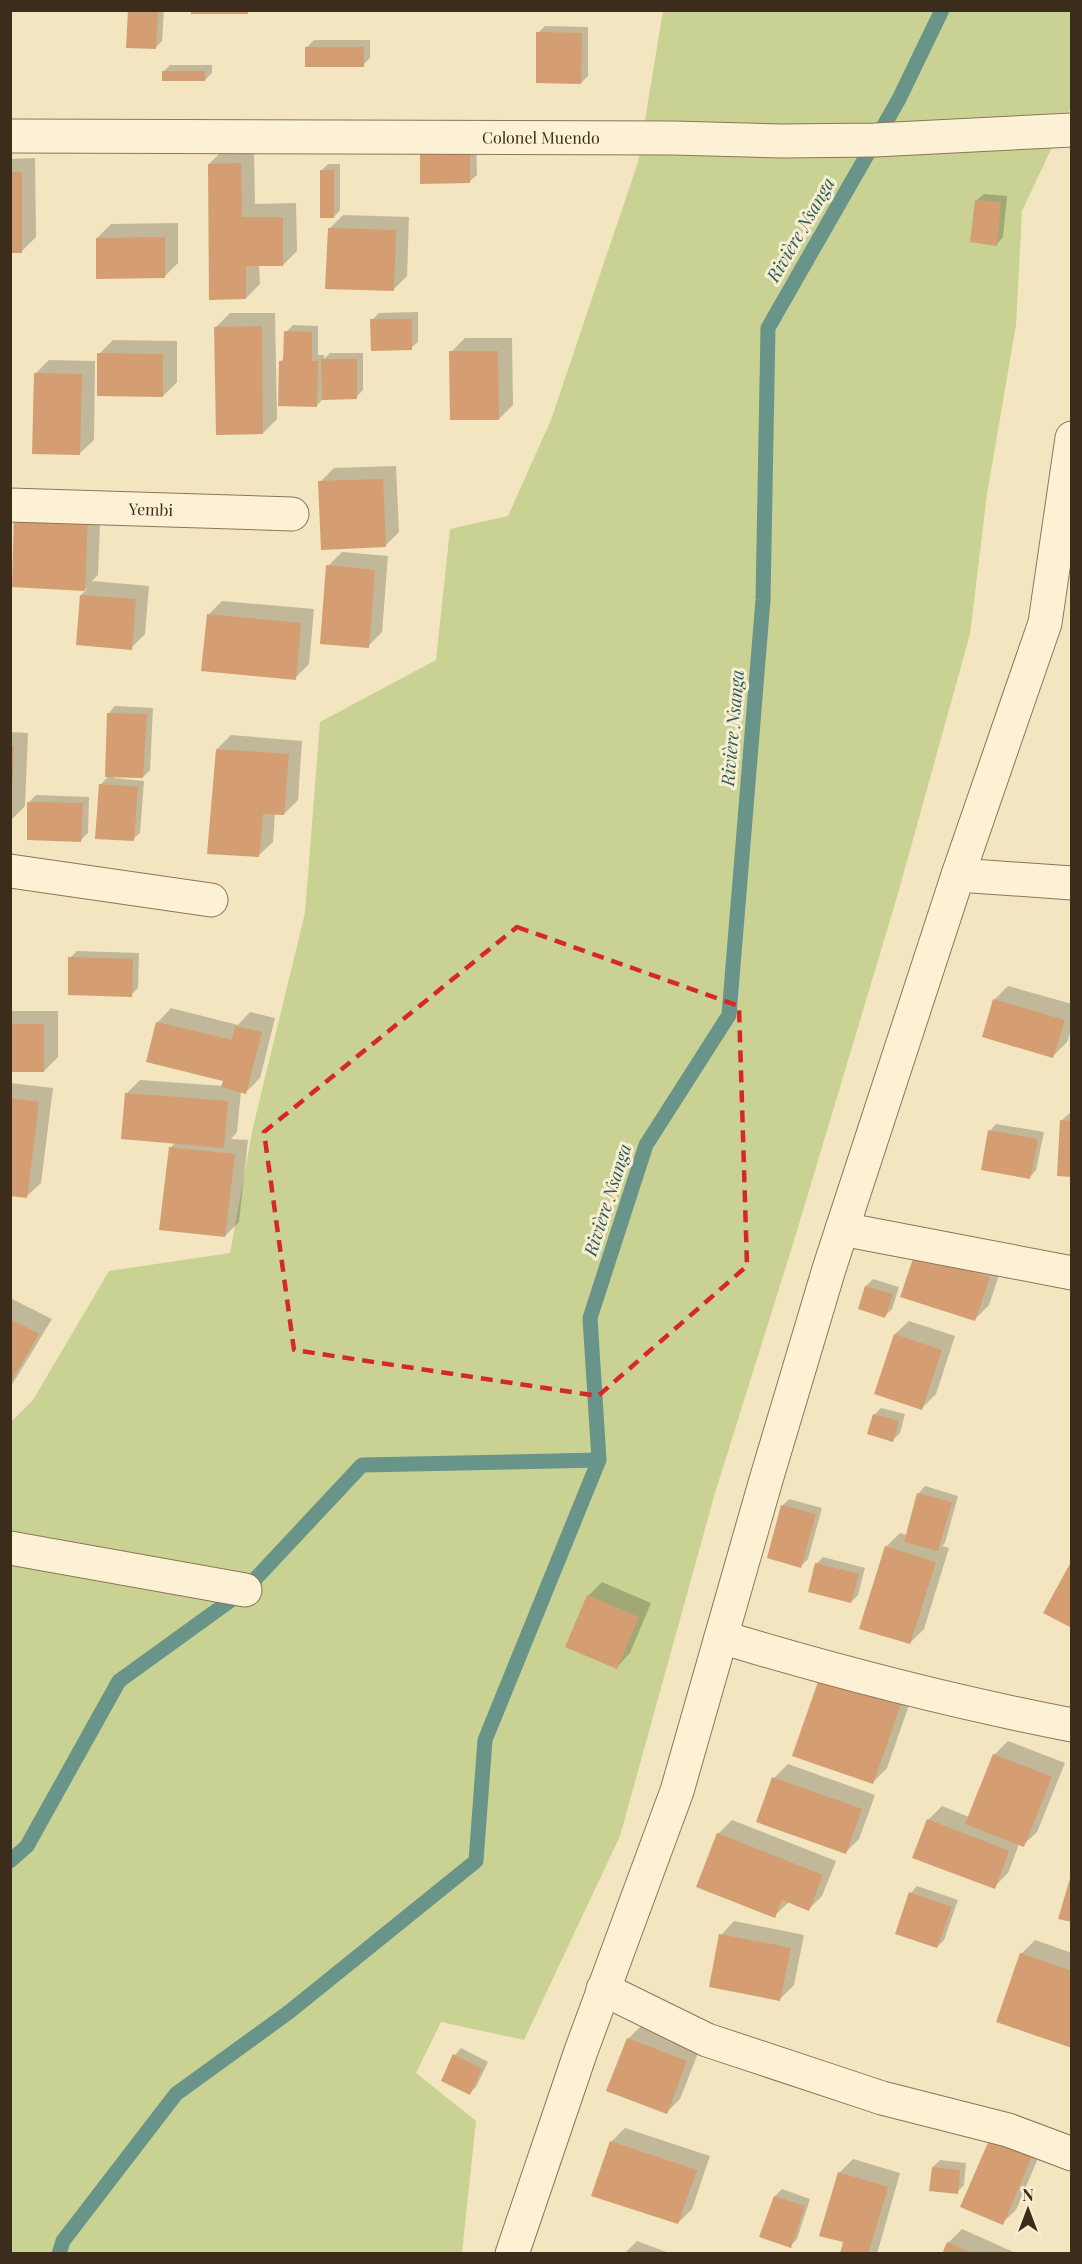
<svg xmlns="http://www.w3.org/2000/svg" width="1082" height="2264" viewBox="0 0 1082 2264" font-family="'Playfair Display',serif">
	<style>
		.green { fill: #c9d293 }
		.shadow { fill: #0003 }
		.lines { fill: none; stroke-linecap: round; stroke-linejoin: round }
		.stream { stroke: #69948a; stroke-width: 15 }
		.building { fill: #d59d72 }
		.minor-casing { stroke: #8e7556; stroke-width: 35 }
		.minor { stroke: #fcf1d5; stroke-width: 33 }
		.marked { fill: none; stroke: #d62828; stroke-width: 4.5; stroke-dasharray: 12 8; stroke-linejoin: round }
		.labels { text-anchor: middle; stroke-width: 6; stroke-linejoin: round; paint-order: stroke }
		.street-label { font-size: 16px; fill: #3c2c1c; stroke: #f9eed1 }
		.water-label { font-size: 18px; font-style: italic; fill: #2a5d5b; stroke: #f9eed1 }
	</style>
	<rect width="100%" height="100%" fill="#f2e5c0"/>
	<path class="green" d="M663 11H1071V107L1022 211 1016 325 987 494 970 634 897 897 793 1244 715 1493 620 1836 524 2040 441 2022 416 2073 476 2121 462 2253 11 2254V1422L33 1400 109 1271 230 1253 253 1127 305 913 320 722 436 660 450 529 508 516 551 420 638 162Z"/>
	<path class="shadow" d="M129 10H164L162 41 156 47Z
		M545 26 588 27V76L581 83 538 33Z
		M314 40H370V58L363 65 307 47Z
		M170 65H212V73L205 80 163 72Z
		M476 138 477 175 470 181 422 182Z
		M223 150H254L255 204 296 203 297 251 283 265H259L260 284 246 298 209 164Z
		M35 158 36 237 22 251H10V159Z
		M328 164H340V210L334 217 321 171Z
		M984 194 1007 196 1003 237 997 244 977 200Z
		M343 215 409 217 407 276 393 290 329 229Z
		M178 223V263L164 277 97 238 111 224Z
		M418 312V342L411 348 372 320 379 313Z
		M230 313H275L277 419 263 433 216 327Z
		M293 325 318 326V355H324V359L330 353H363V390L356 397 324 398 317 405 280 362 285 357 286 332Z
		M465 338H512L513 405 499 419 451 352Z
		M113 340 177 341V382L163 396 99 354Z
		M49 360 95 361 94 440 80 453 35 374Z
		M396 466 399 532 385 546 320 482 334 468Z
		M101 499 98 575 92 581 149 586 145 634 131 648 81 595 87 589 14 586Z
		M342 552 388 556 382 632 368 646 328 566Z
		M222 601 314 609 309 664 295 678 208 615Z
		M115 706 153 708 150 770 143 777 114 776V778L144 781 140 833 133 839 100 785 110 775 109 713Z
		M10 732 28 733 25 806 11 820Z
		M231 735 302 741 298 800 284 814 275 813 273 842 259 855 217 749Z
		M36 795 89 797 88 833 81 840 29 802Z
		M77 951 139 953 138 988 131 995 70 958Z
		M1008 986 1072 1004V1027L1067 1042 1053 1056 994 1000Z
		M171 1008 238 1025 250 1012 275 1018 260 1078 246 1092 241 1091 237 1132 231 1139 248 1140 239 1222 225 1236 171 1147 176 1142 126 1094 140 1080 223 1086 225 1080 148 1061 158 1022Z
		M10 1011H58V1057L44 1071H10Z
		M10 1083 53 1088 41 1183 27 1196 10 1194Z
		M1072 1111V1175L1061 1121Z
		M996 1124 1044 1132 1036 1170 1030 1177 990 1131Z
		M930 1240 1003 1263 989 1305 975 1319Z
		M873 1279 899 1287 892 1309 885 1316 860 1308 866 1286Z
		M10 1298 52 1319 10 1388Z
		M909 1321 955 1336 936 1394 922 1408 895 1334Z
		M881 1408 905 1414 900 1433 893 1440 874 1415Z
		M925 1486 958 1496 945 1543 942 1546 949 1548 924 1629 910 1643 886 1547 900 1533 907 1535 919 1493Z
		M789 1499 822 1508 808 1559 801 1566 769 1557 783 1505Z
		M823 1557 865 1568 858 1595 851 1602 816 1564Z
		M602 1582 651 1603 630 1653 617 1667 588 1596Z
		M914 1691 887 1768 873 1782 794 1755Z
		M1008 1741 1065 1763 1037 1832 1023 1845 1019 1844 1008 1873 994 1887 928 1820 942 1806 969 1817 994 1755Z
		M788 1764 875 1795 859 1839 845 1853 774 1778Z
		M732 1820 836 1861 822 1896 808 1910 789 1902 774 1916 718 1834Z
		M917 1886 958 1900 944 1940 937 1947 911 1893Z
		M734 1921 804 1935 794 1985 780 1999 721 1935Z
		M1035 1940 1072 1953V2045L1021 1954Z
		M642 2025 700 2048 680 2099 666 2113 628 2039Z
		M461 2048 488 2062 476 2087 469 2093 455 2055Z
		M625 2128 710 2156 692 2209 678 2223 611 2142Z
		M1045 2142 1016 2210 1002 2223 962 2206Z
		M853 2159 900 2173 877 2254H841L845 2241 839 2173Z
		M940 2160 966 2163 964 2185 957 2192 933 2167Z
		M782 2189 810 2199 797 2239 790 2246 761 2236 775 2196Z
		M962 2229 1018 2254H944L948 2243Z
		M637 2241 672 2254H624Z"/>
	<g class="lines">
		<path class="stream" d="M10 1861 27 1846 119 1681 245 1590 362 1465 599 1460
			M59 2254 63 2241 176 2094 289 2012 476 1861 485 1740 599 1460 590 1318 646 1145 729 1015 763 600 768 328 899 99 942 10"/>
	</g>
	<path class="building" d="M128 10H158L156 49 126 48Z
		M191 10H248V14H191Z
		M536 32 582 33 581 84 536 83Z
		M305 47H364V67H305Z
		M162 71H205V81H162Z
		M470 144V183L420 184V145Z
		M241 163 242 217H283V266H246V299L209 300 208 164Z
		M320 170H334V218H320Z
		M10 172H22V253H10Z
		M975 200 1001 202 997 246 970 242Z
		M328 228 396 230 394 291 325 289Z
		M165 237V278L96 279V238Z
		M370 319H412V350L371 351Z
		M262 326 263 434 216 435 214 327Z
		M284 331 312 332V361H318L317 407 278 406 279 361H283Z
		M449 351H498L499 420H450Z
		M97 353 163 354V397L97 396Z
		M321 359H357V399L322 400Z
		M34 373 82 374 80 455 32 454Z
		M383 479 386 547 321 550 318 481Z
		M14 509 88 512 85 591 12 587Z
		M326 565 375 570 369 648 320 644Z
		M80 595 136 599 132 650 76 645Z
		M207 614 301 623 296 680 201 671Z
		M107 713 147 714 143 778 105 777Z
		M10 746H14L12 795H10Z
		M216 749 289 754 284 815 263 814 259 857 207 854Z
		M99 784 138 787 134 841 95 839Z
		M27 802 83 803 81 842 27 840Z
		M68 957 133 959 132 997 68 995Z
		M993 999 1065 1020 1053 1058 982 1037Z
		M156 1022 232 1040 235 1026 262 1032 246 1094 221 1087 223 1081 146 1062Z
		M10 1024H44V1072H10Z
		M125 1093 228 1101 224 1148 121 1139Z
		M10 1098 39 1102 27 1198 10 1196Z
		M1060 1120 1072 1121V1177L1057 1176Z
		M988 1130 1038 1139 1030 1179 981 1170Z
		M169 1147 235 1154 225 1237 159 1230Z
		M915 1253 990 1277 975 1321 900 1297Z
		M865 1286 893 1294 885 1318 858 1309Z
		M10 1319 39 1334 10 1383Z
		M894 1334 942 1350 922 1410 874 1394Z
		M873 1414 899 1421 893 1442 867 1434Z
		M917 1493 952 1502 938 1551 904 1542Z
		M781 1505 816 1514 801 1568 767 1558Z
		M885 1546 936 1562 910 1644 859 1629Z
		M1072 1560V1628L1043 1613Z
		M815 1563 859 1574 851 1603 808 1592Z
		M587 1595 639 1617 617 1669 565 1647Z
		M820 1676 901 1704 873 1784 792 1756Z
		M993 1754 1052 1777 1024 1847 965 1824Z
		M772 1777 862 1809 846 1854 756 1822Z
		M927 1819 1009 1851 995 1889 912 1858Z
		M717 1833 823 1875 809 1911 782 1900 775 1918 696 1887Z
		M1071 1875H1072V1922L1058 1919Z
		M909 1892 952 1907 937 1948 895 1934Z
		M719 1934 791 1948 780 2001 709 1987Z
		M1020 1953 1072 1971V2048L996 2022Z
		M627 2038 687 2061 667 2114 606 2091Z
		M453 2054 482 2069 470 2095 441 2081Z
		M990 2138 1032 2156 1003 2225 960 2207Z
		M610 2141 697 2170 678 2224 591 2196Z
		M932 2167 960 2170 958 2194 929 2191Z
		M838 2172 888 2187 868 2254H840L843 2242 819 2236Z
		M774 2196 805 2206 791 2248 759 2237Z
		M947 2242 973 2254H942Z"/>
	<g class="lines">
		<defs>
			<g id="minor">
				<path id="s1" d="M10 136 673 138 783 141 875 140 1072 130"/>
				<path id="s2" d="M10 505 292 514"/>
				<path d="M10 871 211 900"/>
				<path d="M958 875 1072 883"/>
				<path d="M842 1229 1072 1273"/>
				<path d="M10 1548 245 1590"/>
				<path d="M721 1637C837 1672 953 1702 1072 1725"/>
				<path d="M603 1989 707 2040 882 2098 1008 2130 1072 2154"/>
				<path d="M512 2254 581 2051 677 1791 766 1480 829 1269 958 875 1045 623 1072 438"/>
			</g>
		</defs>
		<use href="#minor" class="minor-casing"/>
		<use href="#minor" class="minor"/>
	</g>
	<path class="marked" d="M517 927 739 1006 747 1266 598 1396 294 1350 264 1132Z"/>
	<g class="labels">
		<g class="street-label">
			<text dy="6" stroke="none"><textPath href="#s1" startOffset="531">Colonel Muendo</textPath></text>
			<text dy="6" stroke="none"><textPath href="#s2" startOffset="141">Yembi</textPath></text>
		</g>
		<g class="water-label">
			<text transform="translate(801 230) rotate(-60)" y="6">Rivière Nsanga</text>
			<text transform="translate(733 728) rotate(-85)" y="6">Rivière Nsanga</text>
			<text transform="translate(608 1200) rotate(-72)" y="6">Rivière Nsanga</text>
		</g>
	</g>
	<rect width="1082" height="2264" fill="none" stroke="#3c2c1c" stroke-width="24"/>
	<g transform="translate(1028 2210)" stroke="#f9eed1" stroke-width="4.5" paint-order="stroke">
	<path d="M0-4.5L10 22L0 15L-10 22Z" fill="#3c2c1c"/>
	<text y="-9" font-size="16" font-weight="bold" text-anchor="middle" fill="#3c2c1c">N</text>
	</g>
</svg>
